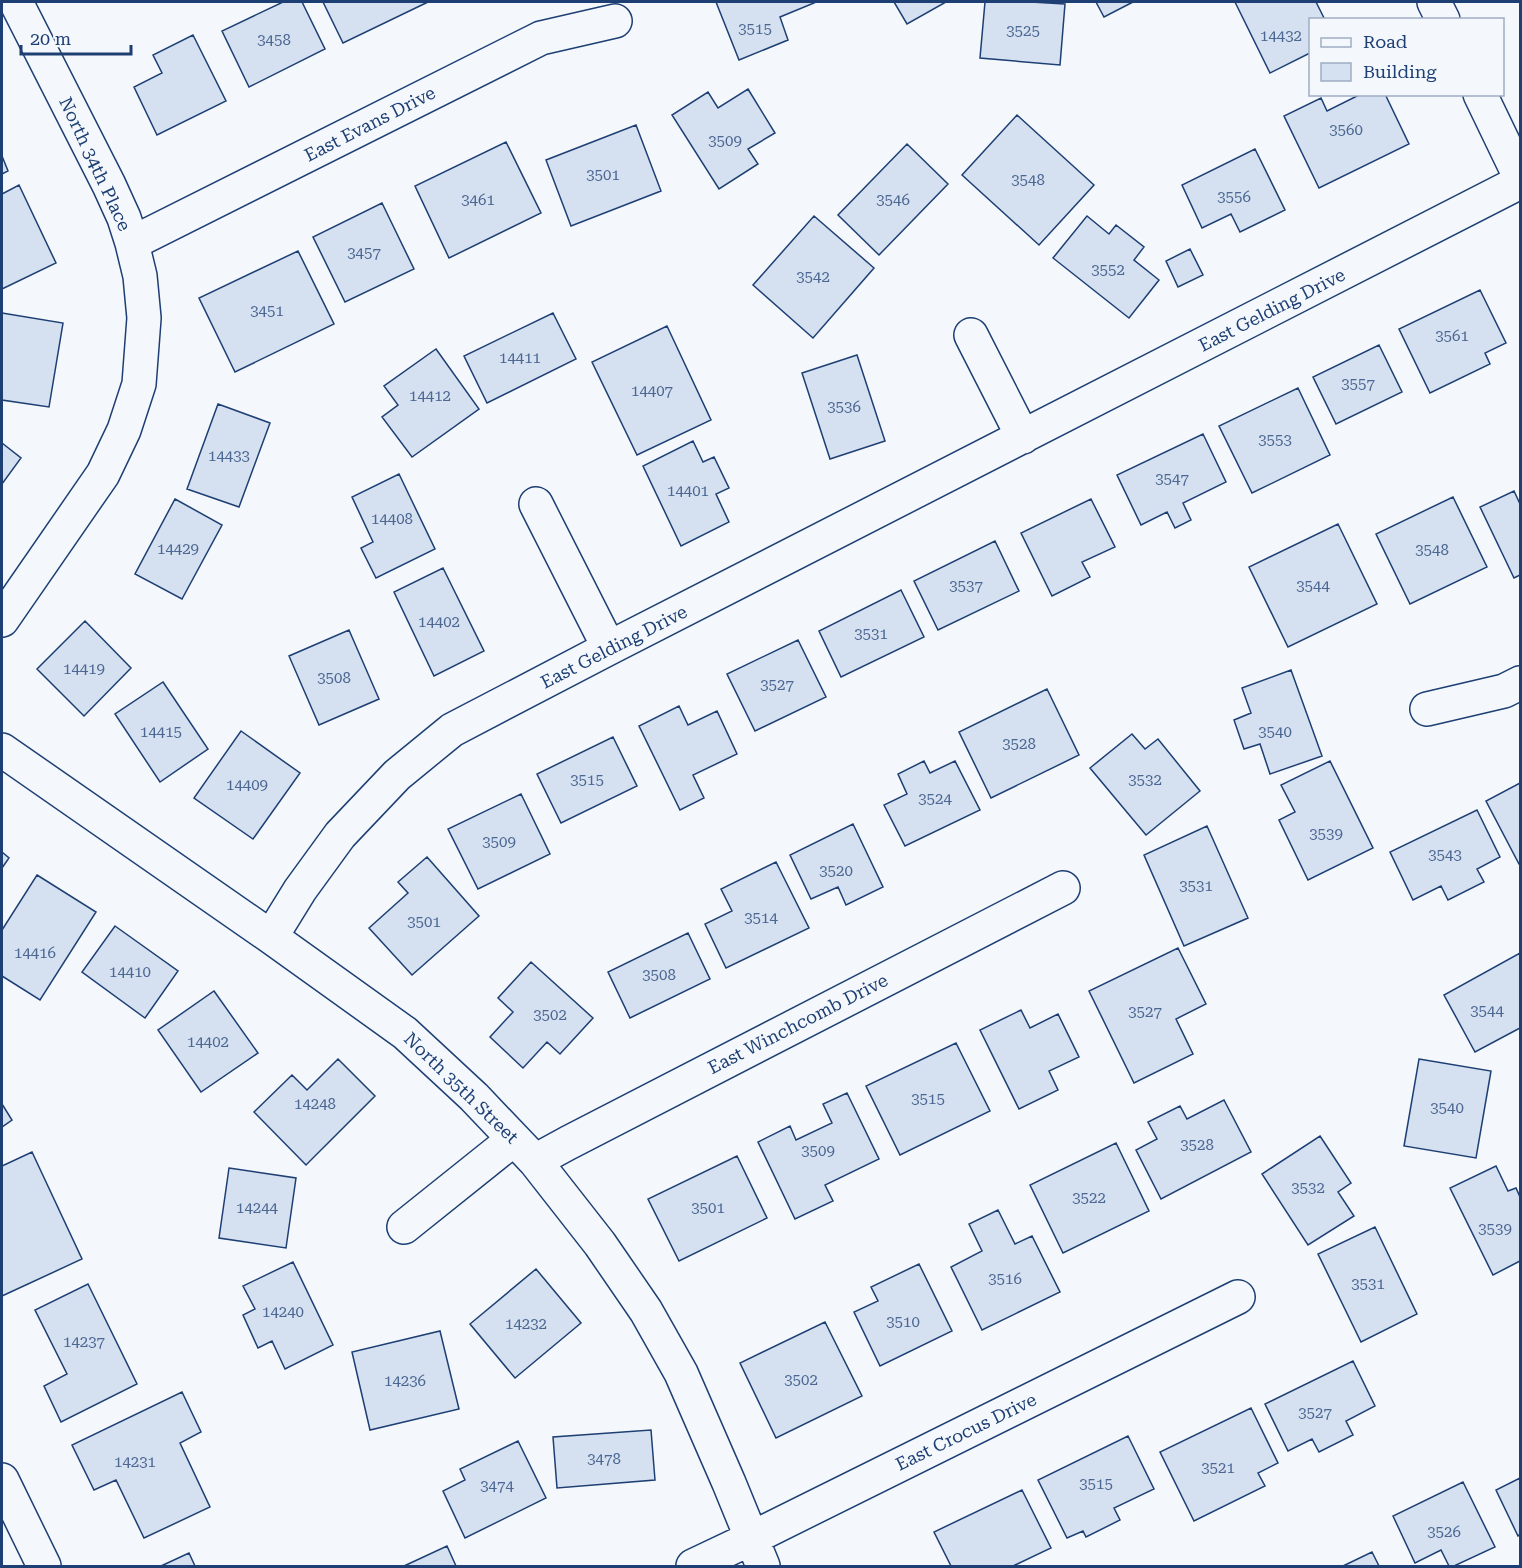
<svg xmlns="http://www.w3.org/2000/svg" width="1522" height="1568" viewBox="0 0 1522 1568" font-family="'Roboto Serif',serif">
	<style>
		.building { fill: #d5e0f0; stroke: #1d3f73; stroke-width: 1.5 }
		.lines { fill: none; stroke-linecap: round; stroke-linejoin: round }
		.minor-casing { stroke: #1d3f73; stroke-width: 36 }
		.minor { stroke: #f4f7fb; stroke-width: 33 }
		.labels { text-anchor: middle; stroke-width: 4.5; stroke-linejoin: round; paint-order: stroke }
		.number-label { font-size: 15px; fill: #4b6792 }
		.street-label { font-size: 18px; fill: #1d3f73; stroke: #f4f7fb }
	</style>
	<rect width="100%" height="100%" fill="#f4f7fb"/>
	<path class="building" d="M283 2H302L325 49 249 87 222 31Z
		M323 2H428L343 43Z
		M716 2H813L814 3 780 17 788 40 739 60Z
		M894 2H946L907 24Z
		M985 2H1031L1065 4 1060 65 980 58Z
		M1096 2H1133L1104 17Z
		M1235 2H1316L1325 20H1310V53L1270 73Z
		M193 35 226 101 157 135 134 87 162 73 153 55Z
		M748 89 775 133 748 149 758 164 719 189 672 115 708 92 718 108Z
		M1361 94H1385L1409 144 1319 188 1284 116 1321 98 1327 111Z
		M1017 115 1094 185 1039 245 962 175Z
		M636 125 661 191 571 226 546 160Z
		M506 142 541 213 449 258 415 186Z
		M907 144 948 184 879 255 838 215Z
		M1255 149 1285 210 1240 232 1231 214 1202 228 1182 185Z
		M2 156 8 171 2 174Z
		M19 185 56 263 2 289V194Z
		M382 203 414 269 345 302 313 237Z
		M814 216 874 268 813 338 753 285Z
		M1087 216 1109 234 1116 225 1144 247 1134 260 1159 280 1129 318 1053 258Z
		M1190 249 1203 275 1178 287 1166 261Z
		M298 251 334 324 235 372 199 298Z
		M1480 290 1506 343 1485 353 1490 364 1430 393 1399 329Z
		M2 313 63 323 49 407 2 400Z
		M553 313 576 359 487 403 464 356Z
		M667 326 711 420 637 455 592 362Z
		M1379 345 1402 392 1336 424 1313 377Z
		M436 349 479 409 412 457 382 417 398 405 384 386Z
		M857 355 885 441 830 459 802 373Z
		M1298 388 1330 455 1252 493 1219 426Z
		M218 404 270 423 239 507 187 489Z
		M1203 434 1226 482 1183 503 1191 520 1175 528 1167 512 1141 525 1117 475Z
		M693 441 703 462 714 457 729 488 716 494 729 522 681 546 643 466Z
		M2 443 21 458 2 484Z
		M399 474 435 549 376 578 361 548 373 542 352 497Z
		M1514 491 1520 504V575L1514 578 1480 507Z
		M1453 497 1487 567 1410 604 1376 534Z
		M175 499 222 525 182 599 135 574Z
		M1091 499 1115 547 1082 562 1090 577 1052 596 1021 533Z
		M1338 524 1377 604 1288 647 1249 567Z
		M995 541 1019 591 938 630 914 581Z
		M443 568 484 651 434 676 394 592Z
		M901 590 924 637 841 677 819 631Z
		M85 621 131 668 84 716 37 669Z
		M349 630 379 699 319 725 289 656Z
		M798 640 826 697 755 731 727 674Z
		M1291 670 1322 756 1270 774 1260 744 1244 749 1234 720 1251 713 1242 688Z
		M163 682 208 749 160 782 115 714Z
		M1047 689 1079 755 991 798 959 732Z
		M679 706 688 725 717 711 737 754 693 775 704 798 680 810 639 726Z
		M241 731 300 773 253 839 194 798Z
		M1132 734 1145 749 1158 739 1200 791 1146 835 1090 768Z
		M613 737 637 786 561 823 537 774Z
		M924 761 930 773 955 761 980 810 905 846 884 805 907 794 898 774Z
		M1330 761 1373 848 1308 880 1279 820 1295 812 1281 785Z
		M1520 783V864H1519L1486 801Z
		M521 794 550 854 478 889 448 829Z
		M1477 810 1500 857 1477 869 1484 882 1448 900 1441 886 1413 900 1390 852Z
		M853 824 883 887 846 905 838 887 811 899 790 855Z
		M1207 826 1248 918 1184 946 1144 855Z
		M2 852 9 858 2 868Z
		M427 857 479 916 412 975 369 928 408 893 398 882Z
		M776 862 809 928 726 968 705 924 732 911 721 889Z
		M37 875 96 912 40 1000 2 976V930Z
		M115 926 178 971 145 1018 82 972Z
		M688 933 710 979 630 1018 608 972Z
		M1178 948 1206 1004 1176 1019 1193 1054 1134 1083 1089 991Z
		M1520 953V1028L1475 1052 1444 995Z
		M531 962 593 1018 560 1054 547 1042 523 1068 490 1037 513 1012 498 998Z
		M214 991 258 1053 201 1092 158 1030Z
		M1021 1010 1030 1028 1058 1014 1079 1057 1049 1071 1058 1090 1019 1109 980 1030Z
		M956 1043 990 1111 900 1155 866 1086Z
		M338 1059 375 1096 306 1165 254 1112 292 1075 307 1090Z
		M1419 1059 1491 1071 1476 1158 1404 1146Z
		M847 1093 879 1159 825 1185 833 1201 795 1219 758 1142 790 1126 796 1140 832 1123 823 1104Z
		M1224 1100 1251 1152 1161 1199 1136 1150 1157 1139 1148 1122 1180 1106 1187 1119Z
		M2 1104 12 1120 2 1127Z
		M1320 1136 1351 1183 1338 1192 1354 1216 1308 1245 1262 1174Z
		M1116 1143 1149 1211 1063 1253 1030 1185Z
		M32 1152 82 1259 2 1296V1166Z
		M737 1156 767 1218 679 1261 648 1199Z
		M1496 1166 1508 1191 1516 1188 1520 1197V1261L1493 1275 1450 1188Z
		M229 1168 296 1178 286 1248 219 1238Z
		M998 1210 1015 1244 1032 1236 1060 1292 982 1330 951 1267 982 1251 969 1224Z
		M1375 1227 1417 1314 1361 1342 1318 1254Z
		M293 1262 333 1345 285 1369 272 1341 258 1348 243 1315 255 1309 243 1286Z
		M919 1264 952 1331 880 1366 854 1312 878 1301 871 1287Z
		M536 1269 581 1323 515 1378 470 1324Z
		M88 1284 137 1384 61 1422 44 1386 67 1374 35 1310Z
		M825 1322 862 1396 776 1438 740 1363Z
		M440 1331 459 1409 370 1430 352 1352Z
		M1353 1361 1375 1406 1346 1421 1353 1435 1319 1452 1312 1439 1288 1451 1265 1404Z
		M182 1392 201 1432 180 1443 210 1507 144 1538 116 1480 94 1490 72 1445Z
		M1251 1408 1278 1463 1258 1473 1265 1486 1194 1521 1160 1452Z
		M651 1430 655 1480 557 1488 553 1437Z
		M1128 1436 1154 1489 1114 1508 1120 1520 1086 1537 1083 1531 1067 1538 1038 1480Z
		M518 1441 546 1498 465 1538 443 1491 465 1480 460 1469Z
		M1520 1478V1534L1518 1536 1496 1490Z
		M1463 1482 1495 1547 1454 1566H1449L1441 1550 1415 1563 1393 1516Z
		M1022 1490 1051 1548 1013 1566H951L934 1532Z
		M447 1546 456 1566H404Z
		M1372 1552 1379 1566H1343Z
		M189 1553 195 1566H161Z"/>
	<g class="lines">
		<defs>
			<path id="minor" d="M1434 2 1443 20
				M1480 94 1520 177
				M132 243 541 38 615 21
				M971 335 1023 437
				M536 504 609 648
				M2 620 103 474 124 430 139 384 144 318 140 276 132 243 124 218 109 185 16 2
				M1427 709 1504 691 1520 683
				M2 750 271 937 405 1033 474 1097 514 1139 535 1161 600 1244 646 1311 681 1373 729 1483 763 1566
				M271 937 300 890 340 835 397 775 452 730 609 648 1520 182
				M535 1161 568 1143 1063 888
				M404 1227 514 1139
				M2 1480 44 1566
				M693 1566 752 1538 1238 1297"/>
		</defs>
		<use href="#minor" class="minor-casing"/>
		<use href="#minor" class="minor"/>
	</g>
	<g class="labels">
		<g class="number-label">
			<text x="755" y="34">3515</text>
			<text x="1023" y="36">3525</text>
			<text x="1281" y="41">14432</text>
			<text x="274" y="45">3458</text>
			<text x="1346" y="135">3560</text>
			<text x="725" y="146">3509</text>
			<text x="603" y="180">3501</text>
			<text x="1028" y="185">3548</text>
			<text x="1234" y="202">3556</text>
			<text x="478" y="205">3461</text>
			<text x="893" y="205">3546</text>
			<text x="364" y="258">3457</text>
			<text x="1108" y="275">3552</text>
			<text x="813" y="282">3542</text>
			<text x="267" y="316">3451</text>
			<text x="1452" y="341">3561</text>
			<text x="520" y="363">14411</text>
			<text x="1358" y="389">3557</text>
			<text x="652" y="396">14407</text>
			<text x="430" y="401">14412</text>
			<text x="844" y="412">3536</text>
			<text x="1275" y="445">3553</text>
			<text x="229" y="461">14433</text>
			<text x="1172" y="484">3547</text>
			<text x="688" y="496">14401</text>
			<text x="392" y="524">14408</text>
			<text x="178" y="554">14429</text>
			<text x="1432" y="555">3548</text>
			<text x="966" y="591">3537</text>
			<text x="1313" y="591">3544</text>
			<text x="439" y="627">14402</text>
			<text x="871" y="639">3531</text>
			<text x="84" y="674">14419</text>
			<text x="334" y="683">3508</text>
			<text x="777" y="690">3527</text>
			<text x="161" y="737">14415</text>
			<text x="1275" y="737">3540</text>
			<text x="1019" y="749">3528</text>
			<text x="587" y="785">3515</text>
			<text x="1145" y="785">3532</text>
			<text x="247" y="790">14409</text>
			<text x="935" y="804">3524</text>
			<text x="1326" y="839">3539</text>
			<text x="499" y="847">3509</text>
			<text x="1445" y="860">3543</text>
			<text x="836" y="876">3520</text>
			<text x="1196" y="891">3531</text>
			<text x="761" y="923">3514</text>
			<text x="424" y="927">3501</text>
			<text x="35" y="958">14416</text>
			<text x="130" y="977">14410</text>
			<text x="659" y="980">3508</text>
			<text x="1487" y="1016">3544</text>
			<text x="1145" y="1017">3527</text>
			<text x="550" y="1020">3502</text>
			<text x="208" y="1047">14402</text>
			<text x="928" y="1104">3515</text>
			<text x="315" y="1109">14248</text>
			<text x="1447" y="1113">3540</text>
			<text x="1197" y="1150">3528</text>
			<text x="818" y="1156">3509</text>
			<text x="1308" y="1193">3532</text>
			<text x="1089" y="1203">3522</text>
			<text x="257" y="1213">14244</text>
			<text x="708" y="1213">3501</text>
			<text x="1495" y="1234">3539</text>
			<text x="1005" y="1284">3516</text>
			<text x="1368" y="1289">3531</text>
			<text x="283" y="1317">14240</text>
			<text x="903" y="1327">3510</text>
			<text x="526" y="1329">14232</text>
			<text x="84" y="1347">14237</text>
			<text x="801" y="1385">3502</text>
			<text x="405" y="1386">14236</text>
			<text x="1315" y="1418">3527</text>
			<text x="604" y="1464">3478</text>
			<text x="135" y="1467">14231</text>
			<text x="1218" y="1473">3521</text>
			<text x="1096" y="1489">3515</text>
			<text x="497" y="1491">3474</text>
			<text x="1444" y="1537">3526</text>
		</g>
		<g class="street-label">
			<text transform="translate(370 124) rotate(-27)" y="6">East Evans Drive</text>
			<text transform="translate(95 164) rotate(65)" y="6">North 34th Place</text>
			<text transform="translate(1272 310) rotate(-27)" y="6">East Gelding Drive</text>
			<text transform="translate(614 647) rotate(-27)" y="6">East Gelding Drive</text>
			<text transform="translate(798 1024) rotate(-27)" y="6">East Winchcomb Drive</text>
			<text transform="translate(461 1088) rotate(44)" y="6">North 35th Street</text>
			<text transform="translate(966 1432) rotate(-26)" y="6">East Crocus Drive</text>
		</g>
	</g>
	<rect width="1522" height="1568" fill="none" stroke="#1d3f73" stroke-width="6"/>
	<rect x="1309" y="18" width="195" height="78" fill="#f4f7fb" stroke="#9eadc5" stroke-width="1.5"/>
	<rect x="1321" y="38" width="30" height="9" fill="#f4f7fb" stroke="#9eadc5" stroke-width="1.5"/>
	<text x="1363" y="48" font-size="18" fill="#1d3f73">Road</text>
	<rect x="1321" y="63" width="30" height="18" fill="#d5e0f0" stroke="#9eadc5" stroke-width="1.5"/>
	<text x="1363" y="78" font-size="18" fill="#1d3f73">Building</text>
	<path d="M21 45v9h110v-9" fill="none" stroke="#1d3f73" stroke-width="3"/>
	<text x="30" y="45" font-size="18" fill="#1d3f73" stroke="#f4f7fb" stroke-width="4.5" paint-order="stroke">20 m</text>
</svg>
